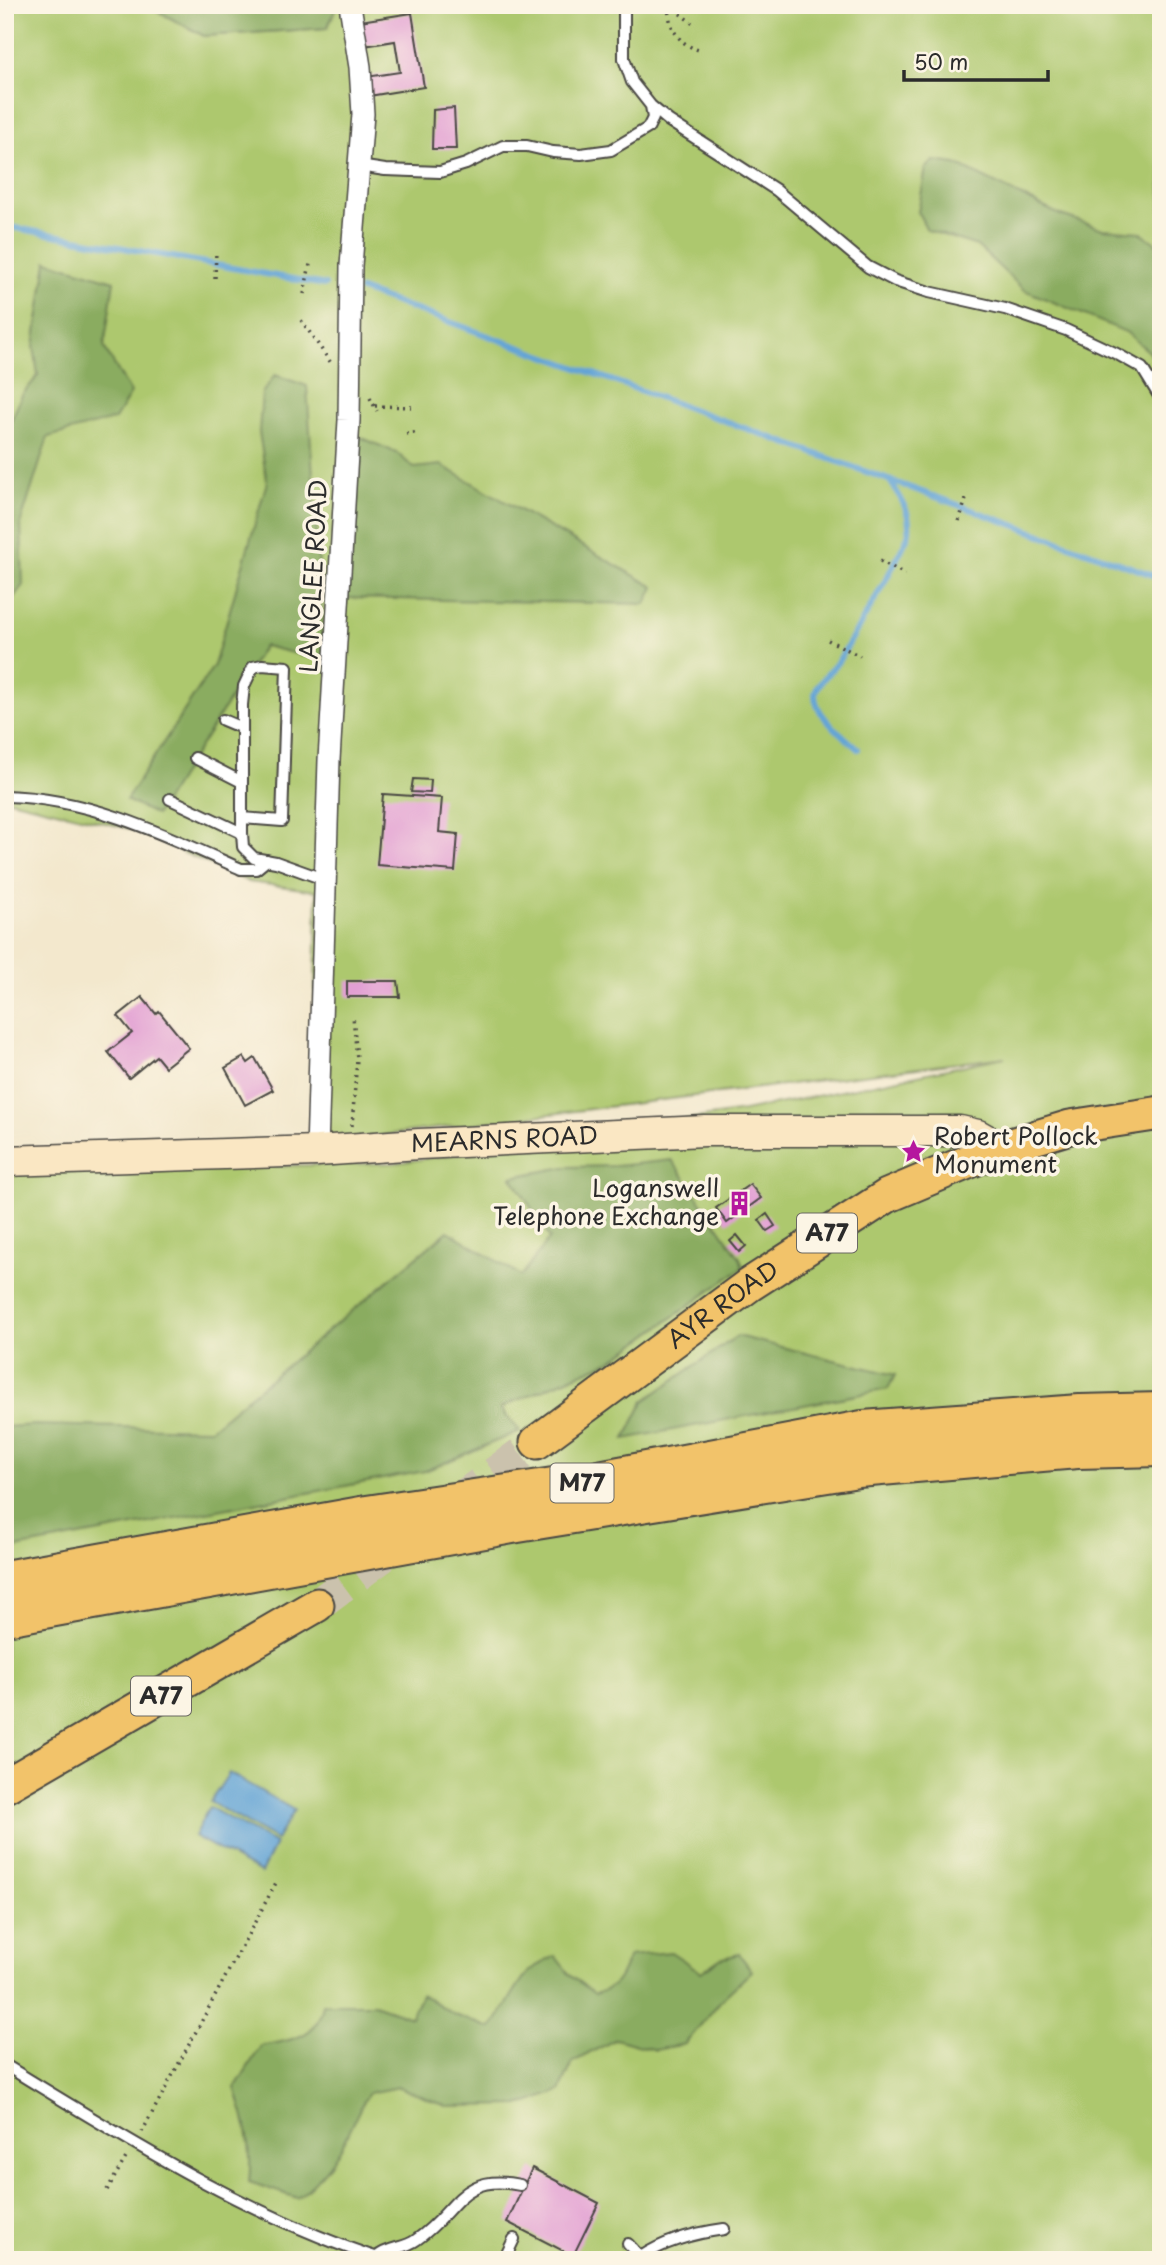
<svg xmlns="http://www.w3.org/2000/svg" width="1166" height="2265" viewBox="0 0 1166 2265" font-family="'Playpen Sans',sans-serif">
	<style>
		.green { fill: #adc86e; stroke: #6c7a4c; stroke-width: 2 }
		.forest { fill: #8aac61; stroke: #5a6c46; stroke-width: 2 }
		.water { fill: #63a4d6; stroke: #476880; stroke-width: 2 }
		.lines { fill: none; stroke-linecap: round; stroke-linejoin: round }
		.stream { stroke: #63a4d6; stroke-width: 6 }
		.building { fill: #e29fd3 }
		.primary-tunnel { stroke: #cbc2ad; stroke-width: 33; stroke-dasharray: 33 17; stroke-linecap: butt }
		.lane-casing { stroke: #494743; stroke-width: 14 }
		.street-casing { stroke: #494743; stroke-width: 24 }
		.secondary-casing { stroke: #494743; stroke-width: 33 }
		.primary-casing { stroke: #494743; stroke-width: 37 }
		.highway-casing { stroke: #494743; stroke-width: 42 }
		.path { stroke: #494743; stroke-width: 3.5; stroke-dasharray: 2 5; stroke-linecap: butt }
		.lane { stroke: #fff; stroke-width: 10 }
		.street { stroke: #fff; stroke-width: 21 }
		.secondary { stroke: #fae7c3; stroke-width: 30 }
		.primary { stroke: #f2c36a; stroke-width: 33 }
		.highway { stroke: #f2c36a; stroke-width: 38 }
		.labels { text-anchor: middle; stroke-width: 7; stroke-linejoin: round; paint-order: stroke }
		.shield { fill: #fcf5e5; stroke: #6a6863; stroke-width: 2 }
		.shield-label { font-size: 23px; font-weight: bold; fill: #2b2b2b }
		.street-label { font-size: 24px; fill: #2b2b2b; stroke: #fcf5e5 }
		.poi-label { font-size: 24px; fill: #2b2b2b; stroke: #fcf5e5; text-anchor: start }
	</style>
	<rect width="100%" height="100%" fill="#fcf5e5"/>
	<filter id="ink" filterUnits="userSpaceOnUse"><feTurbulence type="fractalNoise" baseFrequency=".0143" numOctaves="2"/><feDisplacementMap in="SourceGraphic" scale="14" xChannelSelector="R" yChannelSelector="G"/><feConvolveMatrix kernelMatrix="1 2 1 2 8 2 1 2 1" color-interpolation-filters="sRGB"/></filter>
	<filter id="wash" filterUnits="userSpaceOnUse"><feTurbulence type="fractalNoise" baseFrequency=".00686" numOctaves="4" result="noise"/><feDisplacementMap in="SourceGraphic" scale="28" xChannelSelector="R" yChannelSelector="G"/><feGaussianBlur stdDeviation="1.57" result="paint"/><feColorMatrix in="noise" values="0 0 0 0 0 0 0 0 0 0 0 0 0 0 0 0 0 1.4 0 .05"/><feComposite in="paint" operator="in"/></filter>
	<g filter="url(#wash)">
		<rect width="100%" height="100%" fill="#f3e8cd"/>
		<path class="green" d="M5 5H146L204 36 327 28 338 5H1161V2260H5V1173L396 1163 744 1111 1005 1057 312 1144 317 891 249 882 131 829 6 799 5 805Z"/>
		<path class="forest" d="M146 5H338L327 28 204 36Z
			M934 161 956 164 1058 214 1103 229 1140 232 1161 247V362L1126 332 1024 290 977 246 927 230 918 212 926 168Z
			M47 261 114 281 104 347 131 393 115 419 48 437 21 522 23 585 5 609V435L22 395 38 376 34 346Z
			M275 375 307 386 325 656 309 657 264 646 156 815 126 800 214 665 267 482 259 432 262 393Z
			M358 436 397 453 414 468 441 465 654 587 646 604 344 598Z
			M672 1160 740 1258 743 1267 614 1359 500 1408 520 1431 425 1471 5 1550V1427L35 1425 210 1429 448 1231 521 1276 550 1238 512 1177 565 1167 616 1166Z
			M737 1336 895 1375 888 1389 625 1439 644 1401Z
			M671 1952 701 1972 720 1959 739 1954 752 1971 723 1998 685 2044 655 2050 616 2039 573 2062 560 2091 522 2105 446 2106 399 2087 369 2093C355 2113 349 2138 335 2157 325 2173 311 2186 297 2198L249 2182C253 2147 246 2121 235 2088L261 2046C290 2040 318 2039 323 2004H374L411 2017 421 1994 455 2015 491 2028C507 2010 515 1982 535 1967 541 1963 549 1960 555 1956L571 1976 595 1994C619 1986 620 1978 629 1956Z"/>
		<path class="water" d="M229 1773 294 1810 276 1840 210 1802Z
			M209 1807 275 1844 261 1873 194 1836Z"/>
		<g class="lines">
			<path class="stream" d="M5 226 325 285
				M361 290 1161 578
				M858 749C843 735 815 716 815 695 815 685 833 669 839 660 863 620 888 579 908 536 913 515 901 498 890 481"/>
		</g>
		<g id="blocks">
			<path class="building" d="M412 13 424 87 369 96 366 77 400 72 395 41 364 46 360 21Z
				M454 108 456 149H432L433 110Z
				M413 779 431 780 430 793 411 792Z
				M383 794 442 798 439 832 458 834 455 871 377 865Z
				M347 981H398L400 997H347Z
				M142 997 156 1014 159 1011 189 1048 165 1067 156 1056 129 1078 108 1052 132 1033 118 1016Z
				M244 1057 248 1063 255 1058 273 1090 245 1105 225 1068Z
				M750 1184 761 1198 727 1223 716 1208Z
				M767 1214 775 1226 767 1231 759 1220Z
				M737 1235 746 1246 739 1252 730 1241Z
				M532 2168 599 2203 573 2256 507 2222Z"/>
		</g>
	</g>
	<g filter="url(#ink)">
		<use href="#blocks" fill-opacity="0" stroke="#494743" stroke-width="2"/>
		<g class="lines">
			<path class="primary-tunnel" d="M454 1503 537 1442
				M317 1605 399 1544"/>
			<defs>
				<path id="lane" d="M624 5V59L632 82 651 106 669 121 776 190 868 267 895 281 929 292 1005 309 1066 330 1117 354 1142 368 1161 399
					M359 166 385 170 440 172 466 164 503 146H527L553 152 581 154 611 150 648 128 653 118 651 106
					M223 720 242 728
					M195 758 242 782
					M5 796C90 798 166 835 241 869H256L267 860
					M170 799 242 833
					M242 818 282 821 287 667 262 665 253 667 244 686 242 705V833L243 847 254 858 276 862 326 880
					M5 2065C126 2139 249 2217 384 2260
					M628 2244 643 2260
					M377 2257C388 2247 404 2249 416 2240 458 2212 459 2172 520 2185
					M641 2257C666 2240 695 2233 724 2229
					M504 2260 514 2239"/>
				<path id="street" d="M317 1151 329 760 349 420 351 266 363 114 360 67 350 5"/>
				<g id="secondary">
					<path id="s1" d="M5 1161 317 1151 419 1144 705 1131H960L978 1135 1001 1148"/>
				</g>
				<g id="primary">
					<path id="s2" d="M537 1442 749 1285 887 1196 1001 1148 1070 1127 1161 1113"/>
					<path d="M5 1786 317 1605"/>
				</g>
				<path id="highway" d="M5 1580 367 1515 594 1481 863 1430 1080 1414 1161 1412
					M5 1616 517 1523 858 1468 1077 1449 1161 1447"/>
			</defs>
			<use href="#lane" class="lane-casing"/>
			<use href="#street" class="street-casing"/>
			<use href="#secondary" class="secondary-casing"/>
			<use href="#primary" class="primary-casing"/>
			<use href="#highway" class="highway-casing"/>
			<path class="path" d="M668 5C669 29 678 44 701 51
				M669 5 692 23
				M215 278 216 251
				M304 294 310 264
				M301 320 331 363
				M370 398 377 411
				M375 406 413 407
				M406 434 419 432
				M959 521 967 496
				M880 561 905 574
				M828 640 860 656
				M352 1126 357 1059 353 1016
				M142 2132 277 1881
				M107 2190 127 2156"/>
			<use href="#lane" class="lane"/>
			<use href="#street" class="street"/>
			<use href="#secondary" class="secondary"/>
			<use href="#primary" class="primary"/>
			<use href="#highway" class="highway"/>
		</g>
	</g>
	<defs>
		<symbol id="sight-bare" viewBox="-9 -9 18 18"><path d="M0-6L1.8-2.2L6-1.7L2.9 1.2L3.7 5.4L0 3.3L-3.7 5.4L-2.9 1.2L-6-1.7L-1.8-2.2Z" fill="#b5179e" stroke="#fcf5e5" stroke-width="2.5" paint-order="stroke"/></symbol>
		<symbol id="building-bare" viewBox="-9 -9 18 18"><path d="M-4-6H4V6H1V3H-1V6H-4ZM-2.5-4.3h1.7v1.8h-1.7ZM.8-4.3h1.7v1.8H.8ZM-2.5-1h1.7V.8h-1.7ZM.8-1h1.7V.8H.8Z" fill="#b5179e" stroke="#fcf5e5" stroke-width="2.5" paint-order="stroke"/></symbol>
	</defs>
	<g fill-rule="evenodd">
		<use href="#sight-bare" x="896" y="1134" width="35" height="35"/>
		<use href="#building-bare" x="722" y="1186" width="35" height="35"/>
	</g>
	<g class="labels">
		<g class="shield">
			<rect x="797" y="1213.5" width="60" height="39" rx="5"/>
			<rect x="550.5" y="1463.5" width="63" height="39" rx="5"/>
			<rect x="131" y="1676.5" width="60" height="39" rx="5"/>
		</g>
		<g class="shield-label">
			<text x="827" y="1241">A77</text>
			<text x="582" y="1491">M77</text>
			<text x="161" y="1704">A77</text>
		</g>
		<g class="street-label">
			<text transform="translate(314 576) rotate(-87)" y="8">LANGLEE ROAD</text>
			<text dy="8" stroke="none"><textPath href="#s1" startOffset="500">MEARNS ROAD</textPath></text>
			<text dy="8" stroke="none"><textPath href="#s2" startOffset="231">AYR ROAD</textPath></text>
		</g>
		<g class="poi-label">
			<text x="934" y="1145">Robert Pollock<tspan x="934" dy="28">Monument</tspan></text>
			<text x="719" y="1197" text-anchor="end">Loganswell<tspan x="719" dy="28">Telephone Exchange</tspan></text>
		</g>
	</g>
	<rect width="1166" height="2265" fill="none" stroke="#fcf5e5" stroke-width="28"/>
	<path d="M904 70v10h144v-10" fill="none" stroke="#2b2b2b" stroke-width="3.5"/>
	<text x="914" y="70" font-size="21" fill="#2b2b2b" stroke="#fcf5e5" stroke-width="5" paint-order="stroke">50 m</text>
</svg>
